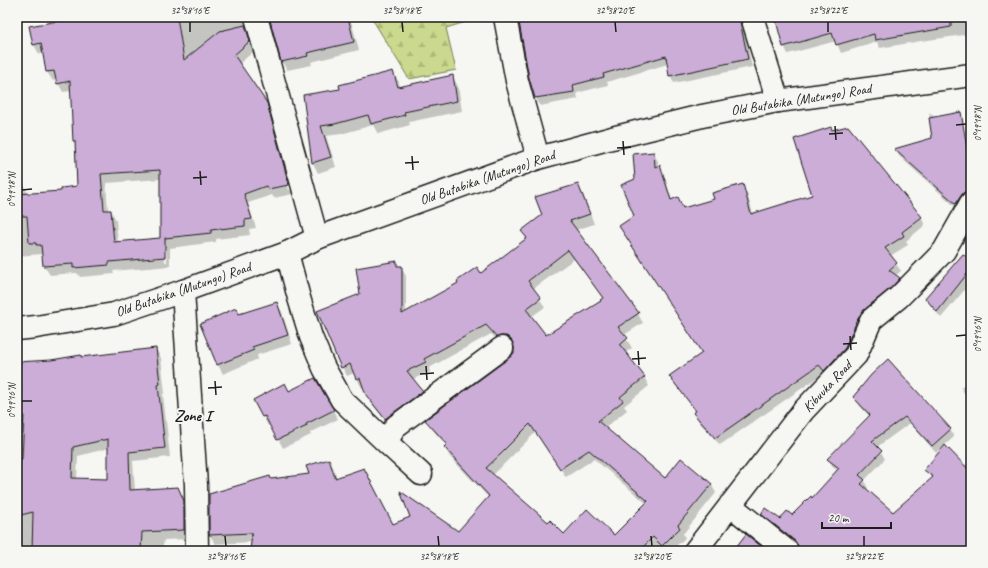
<svg xmlns="http://www.w3.org/2000/svg" width="988" height="568" viewBox="0 0 988 568" font-family="Caveat,sans-serif">
	<style>
		.forest { fill: url(#forest-firs); stroke: #737a54 }
		.shadow { fill: #0003; fill-rule: evenodd }
		.building { fill: #ccadd8; stroke: #1c1c1c; fill-rule: evenodd }
		.lines { fill: none; stroke-linecap: round; stroke-linejoin: round }
		.minor-casing { stroke: #1c1c1c; stroke-width: 25 }
		.major-casing { stroke: #1c1c1c; stroke-width: 25 }
		.minor { stroke: #f6f6f2; stroke-width: 22 }
		.major { stroke: #f6f6f2; stroke-width: 22 }
		.ticks { fill: none; stroke: #1c1c1c; stroke-width: 1.5 }
		.labels { text-anchor: middle; stroke-width: 4; stroke-linejoin: round; paint-order: stroke }
		.street-label { font-size: 14px; fill: #1c1c1c; stroke: #f6f6f2 }
		.quarter-label { font-size: 16px; font-weight: bold; fill: #1c1c1c; stroke: #f6f6f2 }
		.neatline { fill: none; stroke: #1c1c1c; stroke-width: 1.5 }
		.ticks-label { font-size: 10px; text-anchor: middle; fill: #1c1c1c }
	</style>
	<defs>
		<pattern id="forest-firs" width="22" height="20" patternUnits="userSpaceOnUse"><rect width="22" height="20" fill="#cad98d"/><path d="M5 1l3.5 6h-7zM16 11l3.5 6h-7z" fill="#adba79"/></pattern>
	</defs>
	<rect width="100%" height="100%" fill="#f6f6f2"/>
	<filter id="ink" filterUnits="userSpaceOnUse"><feTurbulence type="fractalNoise" baseFrequency=".025" numOctaves="2"/><feDisplacementMap in="SourceGraphic" scale="8" xChannelSelector="R" yChannelSelector="G"/><feConvolveMatrix kernelMatrix="1 2 1 2 8 2 1 2 1" color-interpolation-filters="sRGB"/></filter>
	<g filter="url(#ink)">
		<path class="forest" d="M371 17H482L446 28 456 70 409 79Z"/>
		<path class="shadow" d="M58 17H252L254 51 239 64 266 103 289 190H291L270 110 272 113 293 194 274 198 272 195 248 203 256 228 249 229 250 235 216 239V242L170 248V266L113 271 114 274 80 277 77 273 50 275 44 266 43 254 17 256V184L23 183 28 194 62 192 79 187 77 145 74 141 72 91 63 92 58 83 57 80 53 81 47 72 44 53 39 54 34 45 59 22ZM161 179V239L118 243 116 220 111 211H108L106 183ZM164 247H166L167 262H165Z
			M285 17H350L359 50 311 62 312 65 287 70 282 62Z
			M531 17H741L752 67 674 83 670 75 668 64 607 82 608 85 577 93 578 99 540 106 536 98Z
			M776 17H971V34L921 41 880 48 877 42 841 53 836 41 788 54 784 46Z
			M393 72 399 82 400 88 452 76 458 86 462 111 409 122 410 125 378 134 373 125 341 134 326 136 336 167 318 173 313 163 304 96 341 89Z
			M929 112 971 150V199L960 211 899 156 896 150 933 139Z
			M832 131 921 217 925 225 906 241 908 245 890 256 896 264 901 271 895 276 899 279 903 287 829 378 824 373 720 445 699 422 695 414 697 412 675 384 671 377 703 354 635 217 636 180 653 153 658 161V167L659 166 664 174 672 201 683 209 715 200 742 185 747 193 753 214 813 196Z
			M578 185 583 194 594 224 576 230 638 314 643 323 624 335 632 348 625 353 644 377 649 386 624 406 627 410 605 428 665 479 711 484 716 493 683 534 685 538 671 551H251L252 542 215 544 210 535V494L271 480 310 475 329 460 334 469 337 479 393 525 458 532 489 498 450 457 445 448 447 446 432 429 426 420 510 359 515 353V347L513 345 507 344 503 345 491 334 429 368 430 372 413 379 422 391 427 400 391 427 372 404 366 394 364 387 362 388 354 373 347 376 342 367 361 294 396 262 399 267H401L406 276V313L481 274 527 239 523 231 543 216ZM574 259 604 299 546 336 531 317 545 307 533 289ZM536 432 566 477 594 459 647 504 614 536 564 535 548 523 493 475Z
			M971 231V250L966 242 968 241 967 238Z
			M971 252V294L966 288 941 318 931 306 926 298Z
			M277 303 282 312 292 344 257 355 258 359 223 374 218 365 201 324 239 315Z
			M971 337V348L967 339Z
			M156 349 161 358 165 393 163 394 170 457 133 461 135 491 178 488 183 497 188 511 189 539 164 540 163 546 161 547 163 551H17V363L81 358ZM109 448V480H77L78 456Z
			M971 378V401L966 396 961 388Z
			M315 380 338 419 310 433 311 435 283 448 270 424 268 426 254 400 290 393Z
			M854 397 950 429 954 437 936 453 910 423 877 447 881 452 885 459 864 481 868 488 866 490 893 513 971 461V551H800L838 471 833 467 829 460 870 417 859 405Z
			M762 514 781 524 777 529 765 518Z"/>
		<path class="building" d="M57 17H177L184 60 220 31 245 25 250 41 234 55 267 103 289 185 268 189 266 186 244 194 252 219 245 220V226L211 230V233L165 238V257L109 262V265L73 268V264L43 266 41 245H36V243H29L27 216H17V194L61 191V188L77 186 75 141H73L70 81 57 84 54 71 46 72 41 43 33 45 29 26 58 21ZM160 170V238L114 242 111 210H104L101 174Z
			M281 17H348L354 42 307 53 308 56 281 62 270 20Z
			M540 17H739L748 59 669 76 666 56 603 74 604 77 573 85 574 92 535 98 529 78 519 22Z
			M775 17H951V27L875 40 874 34 836 45 832 33 783 47Z
			M393 71 398 87 453 75 457 101 404 112 405 115 371 124 368 115 335 124 321 126 331 157 312 163 303 95 340 89 339 85Z
			M961 112 971 172V191L964 192 960 197 956 204 894 149 932 138 929 118Z
			M848 126 922 217 902 232 904 236 885 248 897 263 889 270 900 278 891 288 863 311 858 319 855 322 856 323 845 348 824 371 819 365 715 438 693 413 696 411 669 376 702 353 619 226 634 216 621 185 635 179 633 154 654 152 655 167 660 165 671 200 678 197 683 208 714 199 712 193 743 184 751 214 812 195 794 139 831 127 832 130Z
			M578 184 590 214 570 221 639 313 618 327 628 338 620 345 645 377 620 397 623 401 598 421 665 478 681 458 712 484 678 525 680 528 662 546 653 537 639 551H250L252 533 209 535V494L270 476 271 479 309 474 306 466 329 459 335 478 364 468 393 524 410 517 400 491 458 531 489 496 444 447 447 444 425 420 509 358 514 353V347L512 341 507 336H501L497 337 486 325 424 359 426 362 407 371 423 391 389 416 385 419 366 395 360 378 356 379 350 364 341 368 317 311 360 294 356 268 397 261V266H402V314L458 283 457 281 477 267 481 273 527 238 521 231 542 215 535 197ZM568 250 603 298 600 300 601 301 546 335 526 309 541 298 528 281ZM530 424 560 469 589 450 648 501 614 535 587 509 564 534 550 520 548 522 486 468 503 452H502Z
			M963 254 971 260V269L937 312 925 298Z
			M277 302 288 335 252 347 254 350 217 365 200 324 236 308 239 314Z
			M156 348 160 384 158 385 165 448 129 452 130 490 178 487 184 501V530L142 532 141 551H32L33 512 17 516V460L22 459 24 415 17 416V362L51 360 81 355V357ZM108 439V479L72 478 73 447Z
			M888 359 951 429 932 446 905 417 872 441 882 451 859 475 865 480 861 484 893 512 933 477 924 470 945 445 971 472V551H799L798 546 795 541 761 514 765 508 780 519 787 511 792 515 811 496 812 498 839 468 827 459 870 415 853 397 871 375Z
			M315 378 334 410 306 424 307 426 277 440 265 416 262 417 253 400 285 383 289 391Z
			M746 534 767 551H733Z"/>
		<g class="lines">
			<defs>
				<path id="minor" d="M256 17 317 238
					M505 17 517 81 538 158
					M752 17 778 101
					M287 253 299 298 311 337 324 368 342 400 386 442 421 474
					M183 291 196 485 197 551
					M386 442 396 426 502 348
					M730 505 787 551
					M695 551 803 411 856 355 871 320 899 297 944 251 971 203"/>
				<path id="major" d="M17 329 36 327 114 314 183 291 287 253 317 238 538 158 612 138 702 116 778 101 971 75"/>
			</defs>
			<use href="#minor" class="minor-casing"/>
			<use href="#major" class="major-casing"/>
			<use href="#minor" class="minor"/>
			<use href="#major" class="major"/>
		</g>
	</g>
	<path class="ticks" d="M190 22V32M402 22 403 32M615 22 616 32M828 22V32M956 125 966 124M835 126 836 140M829 134 843 133M623 141 624 155M617 148 631 147M412 156 413 170M405 163 419 162M200 171 201 185M193 178 207 177M22 190 32 189M850 336 851 350M956 336 966 335M843 344 857 343M638 351 639 365M632 359 646 358M426 366 427 380M420 374 434 373M215 381 216 395M208 388 222 387M22 401H32M225 536 226 546M438 536 439 546M651 536 652 546M864 536V546"/>
	<g class="labels">
		<g class="street-label">
			<text transform="translate(801 99) rotate(-9)" y="5">Old Butabika (Mutungo) Road</text>
			<text transform="translate(487 177) rotate(-19)" y="5">Old Butabika (Mutungo) Road</text>
			<text transform="translate(183 289) rotate(-19)" y="5">Old Butabika (Mutungo) Road</text>
			<text transform="translate(827 386) rotate(-47)" y="5">Kibuuka Road</text>
		</g>
		<g class="quarter-label">
			<text x="193" y="421">Zone I</text>
		</g>
	</g>
	<rect width="988" height="568" fill="none" stroke="#f6f6f2" stroke-width="44"/>
	<path d="M822 522v6h69v-6" fill="none" stroke="#1c1c1c" stroke-width="2"/>
	<text x="828" y="522" font-size="12" fill="#1c1c1c" stroke="#f6f6f2" stroke-width="3" paint-order="stroke">20 m</text>
	<rect x="22" y="22" width="944" height="524" class="neatline"/>
	<g class="ticks-label">
		<text x="190" y="14">32°38'16"E</text>
		<text x="402" y="14">32°38'18"E</text>
		<text x="615" y="14">32°38'20"E</text>
		<text x="828" y="14">32°38'22"E</text>
		<text transform="translate(977 124) rotate(-90)" y="4">0°19'18"N</text>
		<text transform="translate(11 190) rotate(-90)" y="4">0°19'18"N</text>
		<text transform="translate(977 335) rotate(-90)" y="4">0°19'16"N</text>
		<text transform="translate(11 401) rotate(-90)" y="4">0°19'16"N</text>
		<text x="226" y="560">32°38'16"E</text>
		<text x="439" y="560">32°38'18"E</text>
		<text x="652" y="560">32°38'20"E</text>
		<text x="864" y="560">32°38'22"E</text>
	</g>
</svg>
